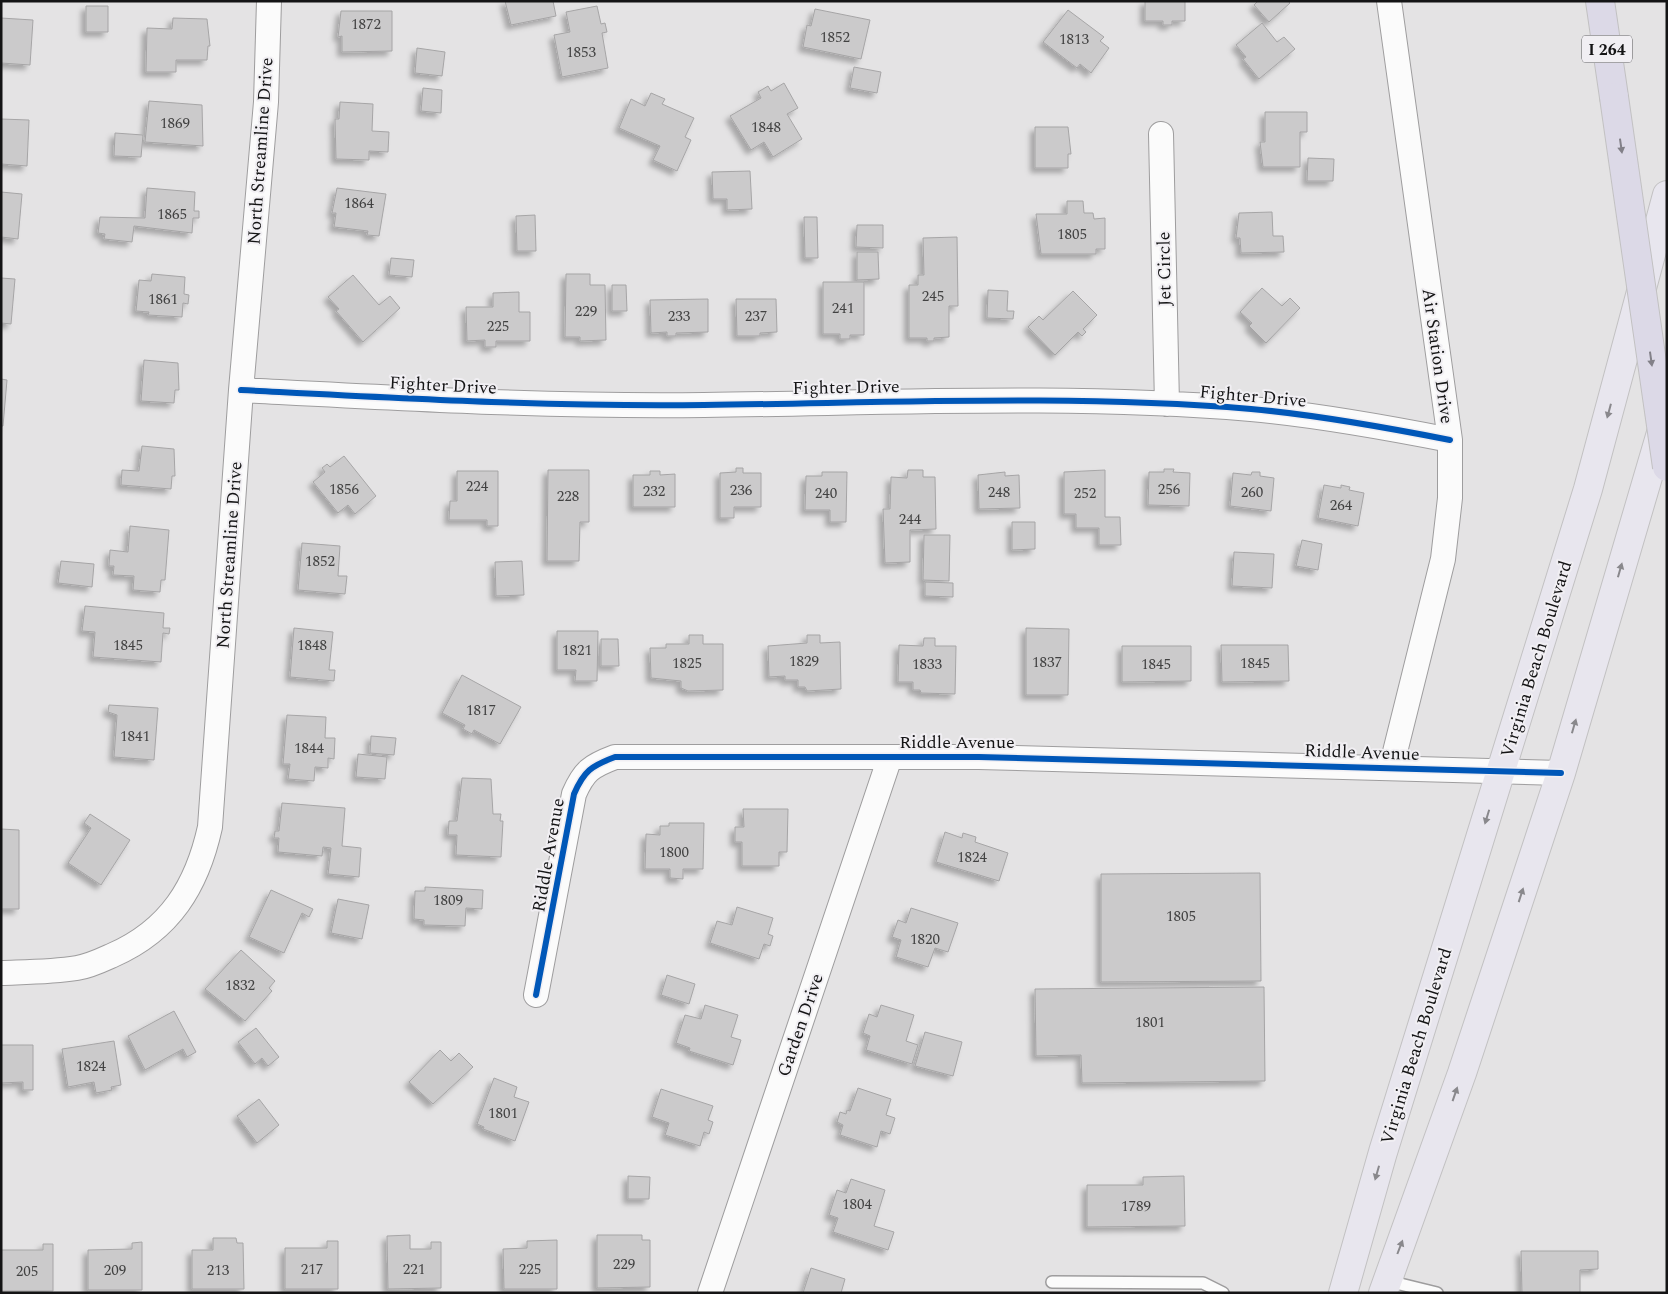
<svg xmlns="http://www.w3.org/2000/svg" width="1668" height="1294" viewBox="0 0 1668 1294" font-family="Spectral,serif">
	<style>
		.building { fill: #cbcacb; stroke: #a6a5a6; filter: url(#shadow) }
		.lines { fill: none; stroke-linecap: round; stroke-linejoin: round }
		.service-casing { stroke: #9e9d9e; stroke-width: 14 }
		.minor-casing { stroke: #9e9d9e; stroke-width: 26 }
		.primary-casing { stroke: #c2c1c2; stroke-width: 30 }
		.motorway-casing { stroke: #c2c1c2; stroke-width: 30 }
		.service { stroke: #fbfbfb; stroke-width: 11 }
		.minor { stroke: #fbfbfb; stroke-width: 24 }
		.primary { stroke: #e8e6ee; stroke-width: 28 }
		.motorway { stroke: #dcd9e7; stroke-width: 28 }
		.motorway-bridge-casing { stroke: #c2c1c2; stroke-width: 30; stroke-linecap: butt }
		.motorway-bridge { stroke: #dcd9e7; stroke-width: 28 }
		.cycleway-casing { stroke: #f1eff3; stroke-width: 9 }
		.cycleway { stroke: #0057b8; stroke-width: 6 }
		.oneway { fill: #828088 }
		.oneway2 { fill: #89888c }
		.labels { text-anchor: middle; stroke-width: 4; stroke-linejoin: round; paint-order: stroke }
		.number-label { font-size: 15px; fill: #424242 }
		.shield { fill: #f1eff3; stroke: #565658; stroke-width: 1 }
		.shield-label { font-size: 16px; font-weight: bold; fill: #141415 }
		.street-label { font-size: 18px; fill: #141415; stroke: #f1eff3 }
	</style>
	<defs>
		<filter id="shadow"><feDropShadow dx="-4.5" dy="4.5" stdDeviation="2.5" flood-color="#0004"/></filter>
	</defs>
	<rect width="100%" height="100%" fill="#e4e3e4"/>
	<path class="building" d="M505 1H553L556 16 511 25Z
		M1145 1H1185V21H1172V25H1163V21H1145Z
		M1258 1H1288L1290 3 1269 22 1254 5Z
		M86 6H108V32H86Z
		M597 6 601 24 605 23 607 32 602 33 608 68 562 77 554 35 570 32 566 12Z
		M815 9 870 20 861 59 803 47 807 25 811 26Z
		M1068 10 1104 37 1100 41 1109 48 1091 73 1080 64 1077 68 1043 42Z
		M341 11H392V51L342 52V36L338 37Z
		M1 18 33 20 30 65 1 63Z
		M173 18 207 19 210 46H208L207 60H176V72H146L147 28 172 29Z
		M1262 23 1277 42 1284 37 1295 49 1259 79 1243 59 1246 57 1236 45Z
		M417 48 445 52 442 76 415 73Z
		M854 67 881 72 877 93 850 88Z
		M784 83 798 108 787 114 802 139 773 157 764 142 751 150 730 116 761 98 758 92 768 86 771 91Z
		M423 88 442 90 441 113 421 111Z
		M651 93 665 99 662 104 694 118 685 137 691 140 677 171 653 160 660 146 619 128 631 99 645 106Z
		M149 101 202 105 203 146 145 142Z
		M340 102 373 104 372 131 389 132 388 152 369 151V160L336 159 335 119H339Z
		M1265 112H1307V132H1300V167H1263L1260 142H1265Z
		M1 119 29 120 27 166 1 164Z
		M1035 127H1068L1071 154H1068V168H1035Z
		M115 133 143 135 141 157 114 156Z
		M1308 158 1334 159 1333 181H1307Z
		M750 171 752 209 727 210V199H713L712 172Z
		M147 188 195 192 194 211H199V218H193L192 233 134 226 132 242 104 239 105 234 98 233 100 217 145 218Z
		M337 188 386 194 379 236 367 235 368 231 334 227 336 213H332Z
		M1 192 22 194 18 239 1 237Z
		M1067 201H1083L1084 213H1093L1094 219 1105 218V249H1096V254H1041L1036 214H1067Z
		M1272 212 1273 236H1283L1284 252 1241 253 1240 238H1236L1239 213Z
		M535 215 536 251H517L516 216Z
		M804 217H817L818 258H805Z
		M857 225H883V248L856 247Z
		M957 237 958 306H949V337L934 338V341H927V338H909V285H918V275H924L923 238Z
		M857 252H878L879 279 857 280Z
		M391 258 414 260 412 277 389 275Z
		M152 274 185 277 184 294 189 295 188 304 183 303 182 317 148 315 149 312 136 311 139 280 151 281Z
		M566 274H590V285H605L606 340 580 341V337H565Z
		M353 275 379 305 390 296 400 308 363 342 336 311 339 309 328 297Z
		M1 278 15 279 11 324 1 323Z
		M823 282H864V335H850V339H840V334H823Z
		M612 285H626L627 311H612Z
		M1262 288 1282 306 1290 298 1300 308 1266 343 1249 326 1252 323 1240 312Z
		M988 290 1008 291 1007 311H1014L1013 319 987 318Z
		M1073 291 1097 315 1083 329 1086 332 1082 336 1078 332 1055 355 1028 327 1039 316 1043 320Z
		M519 292V312H530V341H496V347H485V340L467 341 466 307H493V293Z
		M708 299V332L676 333V336H667V332L651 333 650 300Z
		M736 299H776L777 332 760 333V336H737Z
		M144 360 178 363 179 390H175L174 403 141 401Z
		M1 379 7 380 3 426H1Z
		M142 446 174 449 175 476H172L171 489 121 485 122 470 139 471Z
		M344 456 376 496 355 514 348 505 338 513 313 482 325 472 322 468 327 464 330 467Z
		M736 468H743V473H761V507H734V518H720V473L736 472Z
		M1164 469H1174L1173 472 1190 473 1189 506 1148 505 1149 472H1164Z
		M548 470H589V522H580L579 561H547Z
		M908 470H923V477H935L936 529 910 530V562L885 563 883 509H890L891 477 907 478Z
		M1105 470V517H1120L1121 545H1099V528H1076V514H1064V472Z
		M457 471H498V526H487V520H449L450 501H457Z
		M650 471H660V475L675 474V507H633V475H650Z
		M822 472H847L846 522H830V510H805L806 476H822Z
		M1005 472V476L1019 475 1020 508 979 509 978 475Z
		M1252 472H1260V476L1274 478 1271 511 1230 506 1233 473 1251 475Z
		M1324 485 1341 488V485L1350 487 1349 490 1364 493 1358 526 1318 518Z
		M1012 522H1035V549L1012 550Z
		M130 526 169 530 165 580H161L160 592 133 590 134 576 113 575 114 566H109L110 550 128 552Z
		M924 535H950L949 581 923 580Z
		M1302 540 1322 544 1318 570 1296 566Z
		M302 543 340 546 338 576H347L345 594 298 590Z
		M1234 552 1274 554 1272 588 1232 586Z
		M61 561 94 564 92 587 58 583Z
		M522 561 524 595 496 596 495 562Z
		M925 582 953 583V597L925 596Z
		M85 606 164 613 163 628H170L169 634 163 633 161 662 93 657 95 632 82 631Z
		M294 628 333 632 329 670H335L334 681 290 677Z
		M1026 628 1069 629 1068 695H1026Z
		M557 631H598L597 681H575L576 670H557Z
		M689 635H703V644H723V690L688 691 681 688V681L651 678 650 648H666V644H689Z
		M807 635H820V643L840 642 841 689 807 691 805 687H798V680H785V676L769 677 768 646 807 643Z
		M924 638H935V646H956L955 694 921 693 920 690H913V682H898L899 645 923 646Z
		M601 639H618L619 666H601Z
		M1221 645H1288L1289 681 1222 682Z
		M1122 646H1191V681L1122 682Z
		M462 675 521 707 500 744 474 730 472 734 463 729 465 725 442 713Z
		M109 705 158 708 154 760 114 757 117 715 108 712Z
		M287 715 326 717 325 738H335L334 759 328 758V768L315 767 314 781 288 779 290 764H283Z
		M371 736 396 738 394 755 370 753Z
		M358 754 387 757 385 779 356 777Z
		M462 778 491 779 493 814H501L500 821H503L501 857 456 855 457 835H448L449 821H457Z
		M282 803 345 808 342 846 361 848 359 877 328 874 331 848 323 847 322 856 278 852 279 838H274L275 831H279Z
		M743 809H788L787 852H779V866H742V842H735V827H744Z
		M90 814 130 840 101 885 68 863 91 828 84 823Z
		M669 823H704L703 869H683V879L670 878V869H645L646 834 660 835V826H669Z
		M1 829 19 830V909H1Z
		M945 832 962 838 963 833 976 837 975 842 1008 853 999 881 936 862Z
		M1260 873 1261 981 1101 982V874Z
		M425 887 483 890 482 909 466 908 465 926 424 925V920L414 919 415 891H425Z
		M271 890 313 909 309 917 302 913 284 953 249 937Z
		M338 899 369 905 362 939 331 933Z
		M737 907 773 918 768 934 773 936 770 946 764 944 759 959 710 943 717 921 732 925Z
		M911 908 958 923 948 952 935 948 928 967 896 957 901 940 892 937 898 920 906 923Z
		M241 950 275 981 269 988 272 991 245 1021 205 989Z
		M667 975 695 984 689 1004 661 995Z
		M1264 987 1265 1081 1082 1083 1081 1055 1036 1056 1035 989Z
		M705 1005 738 1015 731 1037 741 1040 733 1065 689 1051 690 1048 676 1043 685 1015 701 1019Z
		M881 1005 914 1015 906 1041 918 1045 912 1064 866 1050 870 1036 863 1033 869 1014 877 1017Z
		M174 1011 196 1052 187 1057 183 1049 145 1070 128 1036Z
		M256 1028 279 1057 268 1066 262 1058 255 1064 238 1042Z
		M925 1032 962 1042 953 1076 915 1066Z
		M114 1041 121 1085 111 1087 112 1090 96 1093 94 1082 68 1087 62 1049Z
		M1 1045H33V1090H23V1082L1 1083Z
		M440 1050 451 1061 459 1053 473 1067 433 1104 409 1082Z
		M494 1078 517 1087 514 1097 529 1102 515 1141 483 1129 484 1127 477 1124Z
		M858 1088 891 1099 886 1115 895 1118 890 1134 881 1131 877 1147 840 1135 843 1125 837 1122 840 1112 846 1114 847 1110 850 1111Z
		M661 1089 713 1106 708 1120 713 1122 709 1134 704 1132 700 1146 665 1135 669 1123 652 1117Z
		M259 1099 279 1125 257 1143 237 1116Z
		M628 1176 650 1177 649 1199H628Z
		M1184 1176 1185 1226 1087 1227V1185H1143V1177Z
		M851 1179 885 1190 874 1226 894 1232 888 1250 833 1232 838 1218 829 1215 837 1190 846 1193Z
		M410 1235V1249H431V1242H441V1288L388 1289 387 1236Z
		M597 1235H642V1240H650V1287L597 1288Z
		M213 1238H236L237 1243H243L244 1289H192V1250H213Z
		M557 1240V1289H504L503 1249 527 1248V1241Z
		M327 1241H338V1289H285V1248H327Z
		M142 1242V1290H88V1250L132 1249V1243Z
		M43 1244H53V1291H1V1250H43Z
		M1521 1251H1598V1269L1580 1270V1293H1522Z
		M811 1268 845 1279 841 1293H803Z"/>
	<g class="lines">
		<defs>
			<path id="service" d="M1388 1281 1437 1293
				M1052 1282 1203 1283 1223 1293"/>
			<path id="minor" d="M1389 1 1450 440V498L1443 559 1391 768
				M1161 134 1167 404
				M241 390C395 398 549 407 704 405 886 403 1069 394 1251 409 1318 415 1384 427 1450 440
				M1 973C27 972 52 972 77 968 90 966 102 960 113 955 170 930 197 886 210 827L241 390 266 102 269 1
				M536 995 574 794C584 771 591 766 615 757H979L1561 773
				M710 1293 890 757"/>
			<path id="primary" d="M1343 1293 1383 1152 1588 489 1667 195
				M1383 1293 1462 1073 1561 773 1663 426"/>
			<path id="motorway" d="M1600 1 1614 97"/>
		</defs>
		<use href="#service" class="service-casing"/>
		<use href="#minor" class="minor-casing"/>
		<use href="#primary" class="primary-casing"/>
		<use href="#motorway" class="motorway-casing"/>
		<use href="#service" class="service"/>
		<use href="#minor" class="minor"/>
		<use href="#primary" class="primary"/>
		<use href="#motorway" class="motorway"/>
		<defs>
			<path id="motorway-bridge" d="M1614 97 1667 467"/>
		</defs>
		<use href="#motorway-bridge" class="motorway-bridge-casing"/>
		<use href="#motorway-bridge" class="motorway-bridge"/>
		<defs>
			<path id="cycleway" d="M241 390C395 398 549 407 704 405 886 403 1069 394 1251 409 1318 415 1384 427 1450 440
				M536 995 574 794C584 771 591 766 615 757H979L1561 773"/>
		</defs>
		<use href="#cycleway" class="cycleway-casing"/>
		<use href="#cycleway" class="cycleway"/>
	</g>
	<defs><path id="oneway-solid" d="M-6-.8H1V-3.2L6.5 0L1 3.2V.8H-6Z" transform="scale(1.25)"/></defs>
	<g class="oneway">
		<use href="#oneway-solid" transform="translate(1621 146) rotate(82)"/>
		<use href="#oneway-solid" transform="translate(1651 359) rotate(82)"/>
	</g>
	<g class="oneway2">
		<use href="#oneway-solid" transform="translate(1609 411) rotate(105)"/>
		<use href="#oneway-solid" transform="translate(1620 570) rotate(-74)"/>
		<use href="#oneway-solid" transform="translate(1574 726) rotate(-74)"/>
		<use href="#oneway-solid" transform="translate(1487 817) rotate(107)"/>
		<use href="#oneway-solid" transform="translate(1521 895) rotate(-72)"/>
		<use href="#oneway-solid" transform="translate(1455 1094) rotate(-71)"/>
		<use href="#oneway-solid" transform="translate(1377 1173) rotate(106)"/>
		<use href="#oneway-solid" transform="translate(1400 1247) rotate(-69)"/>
	</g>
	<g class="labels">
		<g class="number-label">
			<text x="366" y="29">1872</text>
			<text x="835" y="42">1852</text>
			<text x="1074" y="44">1813</text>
			<text x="581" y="57">1853</text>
			<text x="175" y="128">1869</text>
			<text x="766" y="132">1848</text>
			<text x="359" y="208">1864</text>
			<text x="172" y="219">1865</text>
			<text x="1072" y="239">1805</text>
			<text x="933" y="301">245</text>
			<text x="163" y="304">1861</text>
			<text x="843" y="313">241</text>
			<text x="586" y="316">229</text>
			<text x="679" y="321">233</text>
			<text x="756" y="321">237</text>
			<text x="498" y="331">225</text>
			<text x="477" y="491">224</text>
			<text x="344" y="494">1856</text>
			<text x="1169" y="494">256</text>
			<text x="741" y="495">236</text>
			<text x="654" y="496">232</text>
			<text x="999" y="497">248</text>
			<text x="1252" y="497">260</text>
			<text x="826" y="498">240</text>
			<text x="1085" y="498">252</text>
			<text x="568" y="501">228</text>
			<text x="1341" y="510">264</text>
			<text x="910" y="524">244</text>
			<text x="320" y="566">1852</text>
			<text x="128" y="650">1845</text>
			<text x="312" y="650">1848</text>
			<text x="577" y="655">1821</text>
			<text x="804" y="666">1829</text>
			<text x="1047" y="667">1837</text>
			<text x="687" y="668">1825</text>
			<text x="1255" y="668">1845</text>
			<text x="927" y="669">1833</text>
			<text x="1156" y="669">1845</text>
			<text x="481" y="715">1817</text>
			<text x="135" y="741">1841</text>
			<text x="309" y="753">1844</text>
			<text x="674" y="857">1800</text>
			<text x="972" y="862">1824</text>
			<text x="448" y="905">1809</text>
			<text x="1181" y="921">1805</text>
			<text x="925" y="944">1820</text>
			<text x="240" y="990">1832</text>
			<text x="1150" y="1027">1801</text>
			<text x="91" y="1071">1824</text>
			<text x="503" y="1118">1801</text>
			<text x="857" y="1209">1804</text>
			<text x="1136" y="1211">1789</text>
			<text x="624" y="1269">229</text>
			<text x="312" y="1274">217</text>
			<text x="414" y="1274">221</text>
			<text x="530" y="1274">225</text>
			<text x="115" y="1275">209</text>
			<text x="218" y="1275">213</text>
			<text x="27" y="1276">205</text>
		</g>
		<rect class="shield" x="1582" y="35.5" width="50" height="27" rx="4"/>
		<g class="shield-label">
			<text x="1607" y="55">I 264</text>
		</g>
		<g class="street-label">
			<text transform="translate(260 151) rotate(-86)" y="6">North Streamline Drive</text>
			<text transform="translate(1164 269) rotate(-91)" y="6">Jet Circle</text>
			<text transform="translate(1438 356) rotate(82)" y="6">Air Station Drive</text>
			<text transform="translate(443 385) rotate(3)" y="6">Fighter Drive</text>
			<text transform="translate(846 387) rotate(-1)" y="6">Fighter Drive</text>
			<text transform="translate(1253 396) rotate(5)" y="6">Fighter Drive</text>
			<text transform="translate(229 555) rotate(-86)" y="6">North Streamline Drive</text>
			<text transform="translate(1536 659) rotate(-73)" y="6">Virginia Beach Boulevard</text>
			<text x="957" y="748">Riddle Avenue</text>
			<text transform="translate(1362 752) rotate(2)" y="6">Riddle Avenue</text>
			<text transform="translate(548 855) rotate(-80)" y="6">Riddle Avenue</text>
			<text transform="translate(800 1025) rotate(-71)" y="6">Garden Drive</text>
			<text transform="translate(1416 1046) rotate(-73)" y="6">Virginia Beach Boulevard</text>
		</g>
	</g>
	<rect width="1668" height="1294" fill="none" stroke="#141415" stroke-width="5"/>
</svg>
